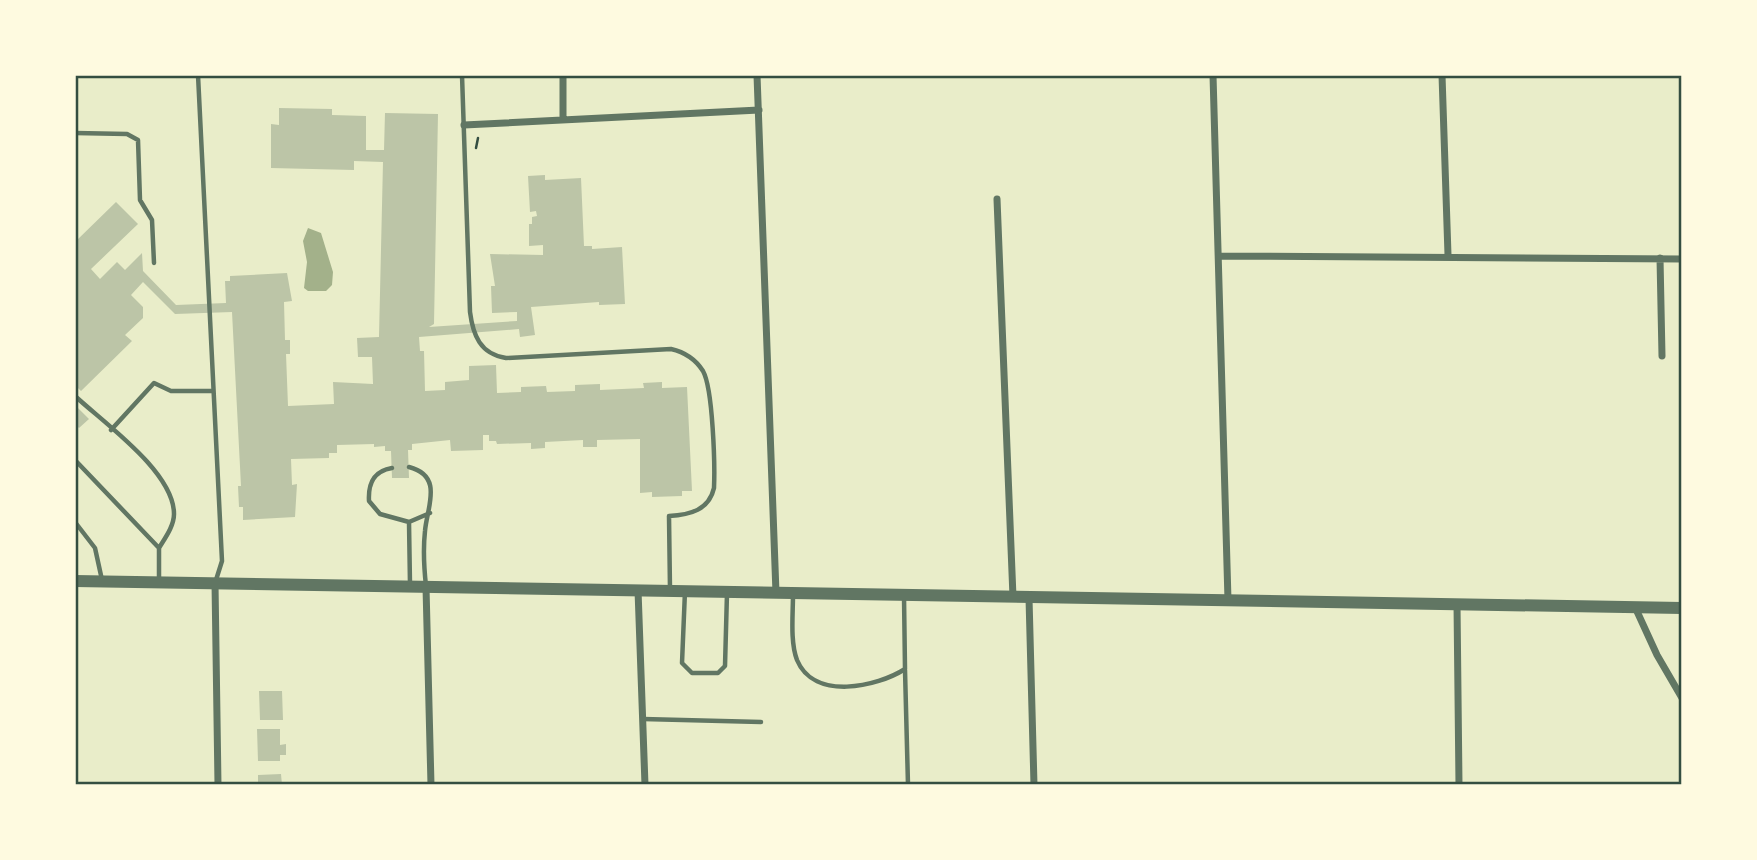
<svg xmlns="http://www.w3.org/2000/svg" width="1757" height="860" viewBox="0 0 1757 860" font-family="Overpass,sans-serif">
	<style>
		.water { fill: #a3b18a }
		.building { fill: #bcc5a7 }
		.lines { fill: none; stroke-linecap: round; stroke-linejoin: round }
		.path { stroke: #344e41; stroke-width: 2.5 }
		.service { stroke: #617663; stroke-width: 4.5 }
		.minor { stroke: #617663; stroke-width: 7 }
		.tertiary { stroke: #617663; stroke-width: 12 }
		.neatline { fill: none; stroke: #344e41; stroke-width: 2.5 }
	</style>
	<rect width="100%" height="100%" fill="#e9edc9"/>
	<path class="water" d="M308 228 321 233 333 272 332 285 326 291H308L304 288 307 262 303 241Z"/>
	<path class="building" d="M279 108 332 109V115L366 116V150H384L385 113 438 114 434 324 429 327 517 321V312L492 313 491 286H495L490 254 543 255V245L529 246V224H532V217L537 216 536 211 530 212 528 176 545 175V180L581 178 584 246H592V249L622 247 625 304 599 305V302L531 307 535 335 520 337 519 329 419 337 420 351H424L425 391 445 390V382L469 380V366L496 365 497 393 521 392V387L546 386 547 392 575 391V385L600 384V390L644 388 643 383 662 382V388L687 387 692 491H682V496L652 497V492L640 493V439L597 440V447H583V440L545 442V448L531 449V443L497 444 496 441H489V435H483V450L451 451 450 440 412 444V450H408L409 478H392L391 451H385V446L374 447V444L337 445V453H329V458L291 459 292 485 297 484 295 517 243 520V507H239L238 486H241L232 312 175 314 143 282 131 295 143 307V318L125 335 132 341 81 391 75 385V242L116 202 138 224 91 269 100 279 117 262 125 270 142 253 143 271 176 305 226 303 225 281H230V276L287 273 292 301 284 302 285 340H290V354H286L288 406 334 404 333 382 373 384 372 357H358L357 338 379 337 383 162 354 161V170L271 168V124L279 125Z
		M75 405 89 419 79 428 75 424Z
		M259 691H282L283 720H260Z
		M257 729H280V745L286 744V755H280V761H258Z
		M281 774 282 785H258V775Z"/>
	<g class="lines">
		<path class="path" d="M476 148 478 138"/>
		<path class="service" d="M198 75 222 561 216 580
			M462 75 470 312C473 335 480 354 506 358L671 349C684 352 696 360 703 371 713 389 715 465 714 488 709 510 690 515 669 516L670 590
			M75 133 127 134 138 140 140 200 152 220 154 263
			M75 396C104 423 174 472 174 514 174 526 165 538 159 548
			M111 430 154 383 171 391H212
			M75 460 159 548V579
			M409 467C444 476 427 507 425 531 423 549 424 568 426 586
			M392 468C374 471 368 483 369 501L380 514 409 522 410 585
			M75 522 95 548 102 580
			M409 522 430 513
			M685 591 682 663 692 673H718L725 666 727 593
			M793 595C793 614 790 642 797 660 814 701 877 687 905 669L904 596
			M905 670 908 785
			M643 719 761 722"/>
		<path class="minor" d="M563 75V119
			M757 75 776 593
			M1213 75 1228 600
			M1442 75 1448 255
			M464 125 759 110
			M997 199 1013 597
			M1219 256 1682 259
			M1660 258 1662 356
			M215 583 218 785
			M426 587 431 785
			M638 590 645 785
			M1029 598 1034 785
			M1457 604 1459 785
			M1635 607 1657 655 1682 698"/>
		<path class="tertiary" d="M75 581 1682 608"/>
	</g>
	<rect width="1757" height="860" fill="none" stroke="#fefae0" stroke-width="154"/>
	<rect x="77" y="77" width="1603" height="706" class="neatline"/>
</svg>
